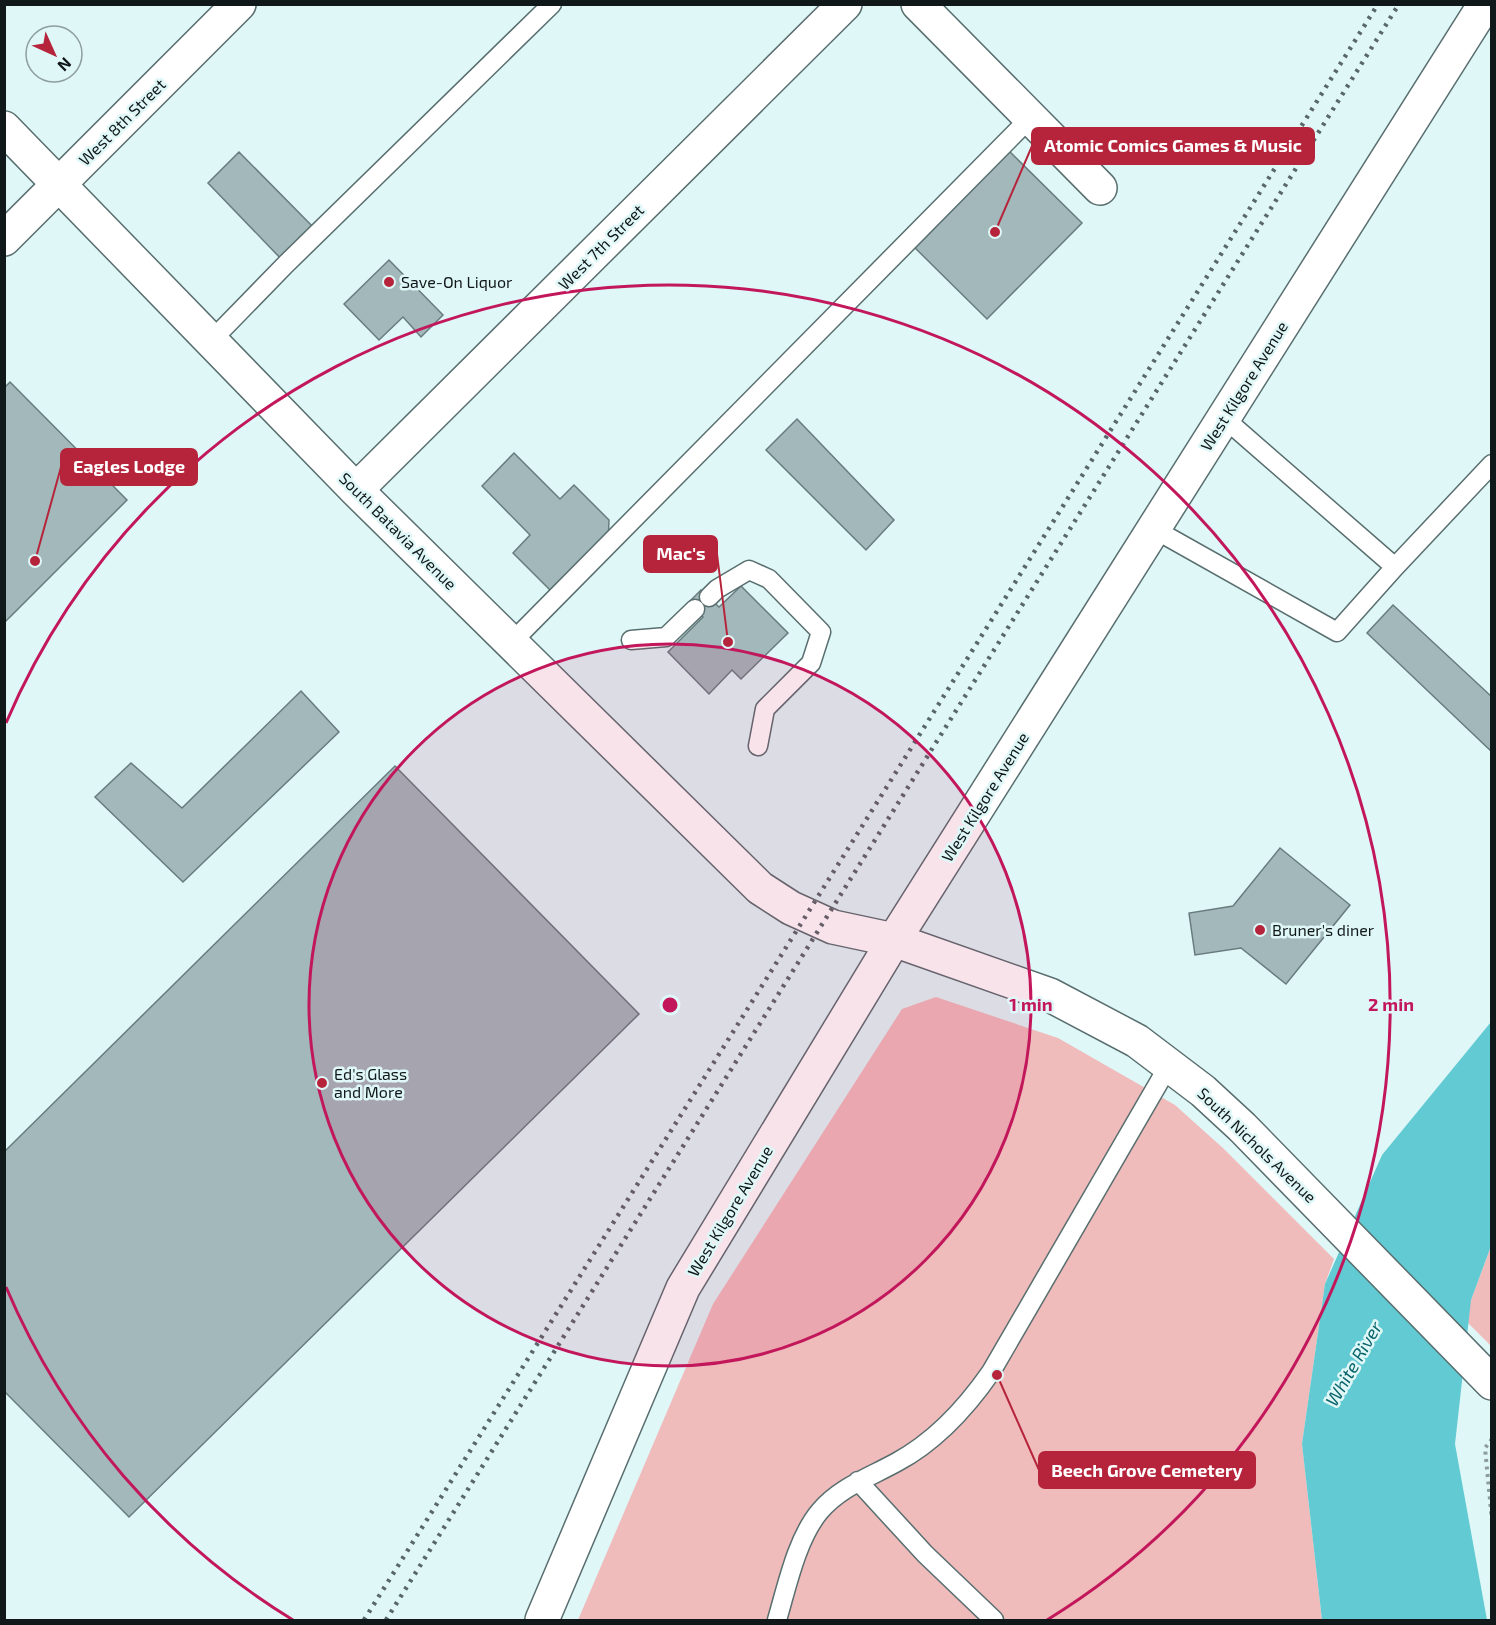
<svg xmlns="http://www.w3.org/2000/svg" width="1496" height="1625" viewBox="0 0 1496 1625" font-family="'Exo 2',sans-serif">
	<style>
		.green { fill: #efbbbb }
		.water { fill: #62cad2 }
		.building { fill: #a2b8ba; stroke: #687c7e; stroke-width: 1.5 }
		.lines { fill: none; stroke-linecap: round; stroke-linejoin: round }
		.service-casing { stroke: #596e6f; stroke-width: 21 }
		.minor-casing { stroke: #596e6f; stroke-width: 36 }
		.secondary-casing { stroke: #596e6f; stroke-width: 36 }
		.path { stroke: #8c9c9d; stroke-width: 4; stroke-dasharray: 3 4.5; stroke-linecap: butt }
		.service { stroke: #fff; stroke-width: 18 }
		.minor { stroke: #fff; stroke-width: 33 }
		.secondary { stroke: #fff; stroke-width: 33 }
		.rail { stroke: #596768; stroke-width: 4.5; stroke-dasharray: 3 6; stroke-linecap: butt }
		.ring { fill: none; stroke: #c2185b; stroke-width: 3 }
		.poi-dot { fill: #b6243b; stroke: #e0f7f8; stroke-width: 2 }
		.labels { text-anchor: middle; stroke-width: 5; stroke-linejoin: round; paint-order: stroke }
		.street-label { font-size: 16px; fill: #101819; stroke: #e0f7f8 }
		.poi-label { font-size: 16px; fill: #101819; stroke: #e0f7f8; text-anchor: start }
		.water-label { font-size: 18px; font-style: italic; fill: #08646a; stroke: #e0f7f8 }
		.centre { fill: #c2185b; stroke: #e0f7f8; stroke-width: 3 }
		.ring-label { font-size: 18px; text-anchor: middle; font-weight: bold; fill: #c2185b; stroke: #e0f7f8; stroke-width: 5; stroke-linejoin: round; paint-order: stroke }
		.leader { fill: none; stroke: #b6243b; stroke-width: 2 }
		.callout-dot { fill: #b6243b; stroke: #e0f7f8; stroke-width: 2 }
		.callout { fill: #b6243b; stroke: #b6243b; stroke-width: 2 }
		.callout-label { font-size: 18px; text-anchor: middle; font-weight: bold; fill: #fff }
	</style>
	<rect width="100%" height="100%" fill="#e0f7f8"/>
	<path class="green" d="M936 997 1058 1038 1175 1105 1224 1149 1334 1259 1325 1284 1302 1444 1322 1620H578L713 1304 902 1009Z
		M1491 1246V1346L1464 1319Z"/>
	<path class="water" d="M1491 1022V1246L1471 1300 1455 1444 1487 1620H1322L1302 1444 1325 1284 1382 1155Z"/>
	<path class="building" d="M1003 145 1082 223 987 319 908 241Z
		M239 152 318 232 286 264 208 183Z
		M389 260 443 315 421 337 403 317 379 340 344 304Z
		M10 382 127 500 4 623V388Z
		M797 419 894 520 866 550 766 450Z
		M514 453 560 499 574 485 609 520 608 544 556 596 513 553 530 535 482 486Z
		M741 586 788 633 741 679 732 670 709 694 668 652 703 617 689 602 701 590 719 607Z
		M1393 605 1492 697V752L1367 633Z
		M301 691 339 732 183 882 95 797 131 763 182 808Z
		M395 766 639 1014 129 1517 4 1391V1152Z
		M1280 848 1350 905 1286 984 1241 948 1195 955 1189 913 1233 906Z"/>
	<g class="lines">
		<defs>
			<path id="service" d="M211 341 286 264 552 4
				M1224 418 1395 567 1492 464
				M1154 529 1337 632 1395 567
				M709 597 717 589 749 570 769 579 821 632 811 663 765 709 758 746
				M631 640 666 637 695 609
				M511 643 1030 118
				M858 1481 925 1554 994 1620
				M777 1620C787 1586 797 1538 820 1511 840 1487 870 1477 897 1462 936 1441 966 1408 991 1372L1169 1065"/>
			<path id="minor" d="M918 4 1100 188
				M4 128 356 490 760 888 791 908 833 927 894 940 1050 995 1137 1041 1203 1091 1242 1127 1492 1383
				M4 239 239 4
				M356 490 845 4"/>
			<path id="secondary" d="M542 1620 683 1288 894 940 1485 4"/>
		</defs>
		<use href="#service" class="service-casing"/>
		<use href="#minor" class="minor-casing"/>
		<use href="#secondary" class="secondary-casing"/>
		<path class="path" d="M1492 1439 1485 1448 1492 1521"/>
		<use href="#service" class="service"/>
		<use href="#minor" class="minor"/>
		<use href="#secondary" class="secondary"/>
		<path class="rail" d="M364 1620 1378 4
			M386 1620 1399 4"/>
	</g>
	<circle cx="670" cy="1005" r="361" fill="#c2185b" fill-opacity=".12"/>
	<g class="ring">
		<circle cx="670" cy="1005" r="361"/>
		<path d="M293 1620A721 721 0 0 1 6 1287M6 723A721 721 0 1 1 1047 1620"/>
	</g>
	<g class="poi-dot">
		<circle cx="389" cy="282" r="6"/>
		<circle cx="1260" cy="930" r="6"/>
		<circle cx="322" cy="1083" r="6"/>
	</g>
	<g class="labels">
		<g class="street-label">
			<text transform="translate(122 122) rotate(-45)" y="6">West 8th Street</text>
			<text transform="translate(601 247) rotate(-45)" y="6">West 7th Street</text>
			<text transform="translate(1244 386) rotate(-58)" y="6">West Kilgore Avenue</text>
			<text transform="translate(398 531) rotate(45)" y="6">South Batavia Avenue</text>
			<text transform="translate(985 797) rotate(-58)" y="6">West Kilgore Avenue</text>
			<text transform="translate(1257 1145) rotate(44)" y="6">South Nichols Avenue</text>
			<text transform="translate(730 1211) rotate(-59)" y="6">West Kilgore Avenue</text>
		</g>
		<g class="poi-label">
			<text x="401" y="288">Save-On Liquor</text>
			<text x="1272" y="936">Bruner's diner</text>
			<text x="334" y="1080">Ed's Glass<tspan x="334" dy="18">and More</tspan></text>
		</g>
		<g class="water-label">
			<text transform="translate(1354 1364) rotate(-60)" y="6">White River</text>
		</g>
	</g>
	<circle cx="670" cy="1005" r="9" class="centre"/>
	<g class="ring-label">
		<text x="1031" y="1011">1 min</text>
		<text x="1391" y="1011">2 min</text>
	</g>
	<path class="leader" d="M995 232L1032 146M35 561L61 467M728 642L717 554M997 1375L1039 1470"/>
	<g class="callout-dot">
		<circle cx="995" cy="232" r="6"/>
		<circle cx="35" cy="561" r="6"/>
		<circle cx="728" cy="642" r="6"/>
		<circle cx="997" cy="1375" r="6"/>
	</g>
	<g class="callout">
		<rect x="1032" y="128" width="282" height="36" rx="6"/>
		<rect x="61" y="449" width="136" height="36" rx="6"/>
		<rect x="644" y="536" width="73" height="36" rx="6"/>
		<rect x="1039" y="1452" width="216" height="36" rx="6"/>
	</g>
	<g class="callout-label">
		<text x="1173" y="152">Atomic Comics Games &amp; Music</text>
		<text x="129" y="473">Eagles Lodge</text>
		<text x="681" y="560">Mac's</text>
		<text x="1147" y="1477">Beech Grove Cemetery</text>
	</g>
	<rect width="1496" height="1625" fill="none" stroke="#101819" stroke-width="12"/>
	<g transform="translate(54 54) rotate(135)"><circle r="28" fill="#e0f7f8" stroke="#8d9e9f" stroke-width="1.5"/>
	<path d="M0-4.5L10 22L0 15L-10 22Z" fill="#b6243b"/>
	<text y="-9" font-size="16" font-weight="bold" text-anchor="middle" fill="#101819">N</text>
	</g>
</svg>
